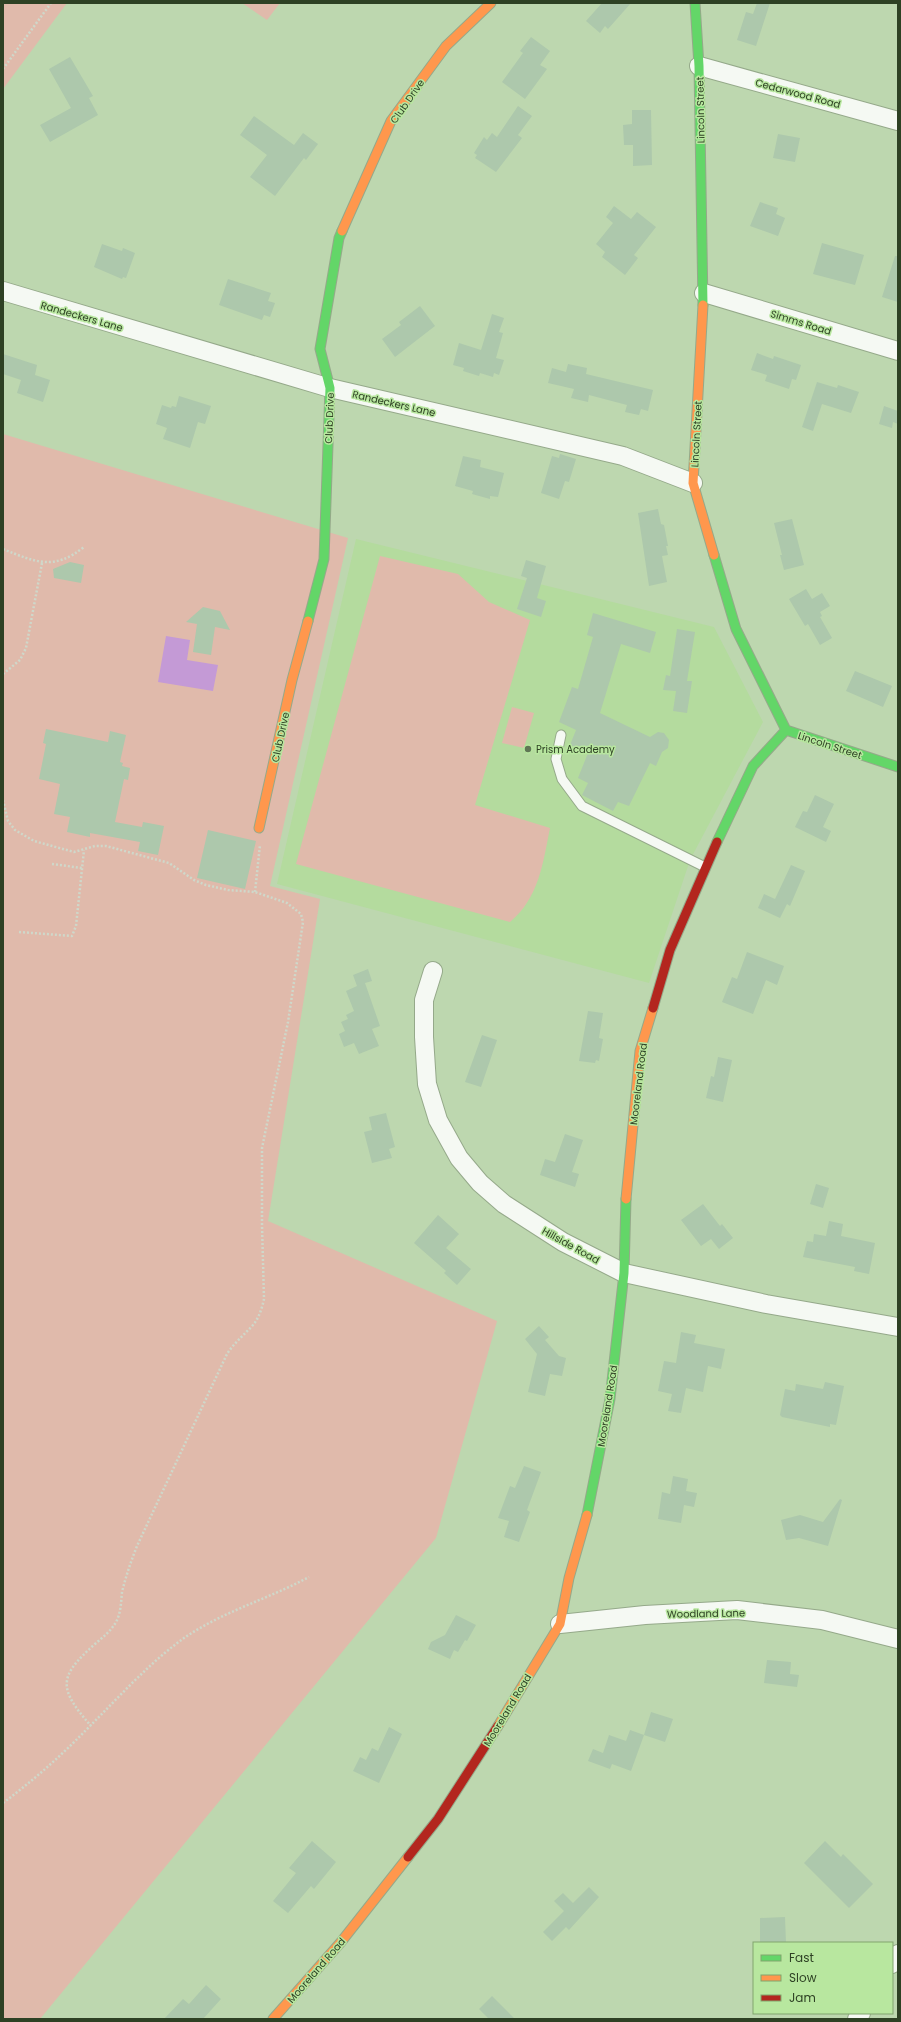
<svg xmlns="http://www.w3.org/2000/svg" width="901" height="2022" viewBox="0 0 901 2022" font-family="Poppins,sans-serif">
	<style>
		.built { fill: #b4db9e }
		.green { fill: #e0baab }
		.water { fill: #c49ad6 }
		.building { fill: #adc8ac }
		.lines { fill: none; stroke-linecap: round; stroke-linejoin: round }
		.lane-casing { stroke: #95a98a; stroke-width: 11 }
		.street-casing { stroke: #95a98a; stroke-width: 20 }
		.fast-casing { stroke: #95a98a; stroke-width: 11 }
		.slow-casing { stroke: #95a98a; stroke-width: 11 }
		.jam-casing { stroke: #95a98a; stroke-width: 11 }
		.path { stroke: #cfd8ca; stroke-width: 2.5; stroke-dasharray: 2 2; stroke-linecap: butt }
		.lane { stroke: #f5f9f3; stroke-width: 9 }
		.street { stroke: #f5f9f3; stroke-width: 18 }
		.fast { stroke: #63d668; stroke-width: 9 }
		.slow { stroke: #ff974d; stroke-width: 9 }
		.jam { stroke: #b3261e; stroke-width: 9 }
		.poi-dot { fill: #607655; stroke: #b8e79f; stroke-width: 1.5 }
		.labels { text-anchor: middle; stroke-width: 3; stroke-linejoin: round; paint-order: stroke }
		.street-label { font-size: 10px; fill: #2e4124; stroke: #b8e79f }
		.poi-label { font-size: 10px; fill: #2e4124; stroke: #b8e79f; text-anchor: start }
	</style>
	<rect width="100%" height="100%" fill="#bdd7af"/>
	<path class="built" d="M356 539 714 627 763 722 690 860 649 983 277 884Z"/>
	<path class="green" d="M3 3H67L3 89Z
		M242 3H280L267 20Z
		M3 434 348 538 270 886 320 899 268 1221 497 1321 436 1538 40 2019H3Z
		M380 556 458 574 489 602 530 620 475 805 550 828C543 863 539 898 510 922L296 864Z
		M512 707 534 713 524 748 502 743Z"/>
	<path class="water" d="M166 636 190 640 187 660 218 665 213 691 158 682Z"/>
	<path class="building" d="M602 3H631L608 29 605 26 600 33 586 21Z
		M757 3H770L756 46 737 40 746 12 753 14Z
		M531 37 550 51 540 65 547 69 525 99 502 82 523 53 520 51Z
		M70 57 93 96 89 98 98 115 50 142 40 125 71 108 49 69Z
		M518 106 532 116 518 135 522 138 496 172 475 158 477 155 474 153 484 137 487 140 492 133 497 137Z
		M632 110H651L652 165 633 166V145H624L623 125 632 124Z
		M254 116 294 145 303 133 318 144 306 160 304 158 275 196 250 177 267 155 240 135Z
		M778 134 800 138 795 162 773 158Z
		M760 202 778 208 776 214 785 218 778 236 750 226Z
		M614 206 631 219 637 212 656 227 634 255 638 258 625 275 602 257 605 252 596 244 613 223 606 217Z
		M822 243 864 255 855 285 813 274Z
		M102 244 122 251 123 248 135 253 126 278 123 277 122 279 94 267Z
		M895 256H898V302L882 297Z
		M228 279 271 293 268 301 275 303 270 317 264 315 262 320 219 305Z
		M420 306 435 326 395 357 382 339 401 325 399 322Z
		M492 314 504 318 499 332 503 333 496 358 504 360 499 375 494 373 493 377 480 373 479 376 463 371 464 368 453 365 459 343 481 350Z
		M757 353 773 359 774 356 801 365 796 380 792 379 789 389 765 381 767 375 751 370Z
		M3 354 37 365 35 375 50 380 43 402 17 393 21 380 3 374Z
		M568 364 587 368 586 374 653 390 648 411 641 409 639 415 625 412 627 405 589 395 588 402 571 398 574 389 548 383 552 368 566 372Z
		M817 382 837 388 838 385 859 392 851 413 822 404 813 431 802 427Z
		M179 396 211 406 205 424 198 422 190 448 163 439 167 428 156 424 162 405 171 408 172 406 176 407Z
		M884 406 898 411V424L893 422 892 428 879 424Z
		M560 454 576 459 569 482 565 481 559 499 541 493 552 456 559 458Z
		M463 456 481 460 480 467 504 473 498 497 490 496V499L472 494 473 491 455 486Z
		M658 509 661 524 664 525 668 546H666L668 555 662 556 667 582 649 586 638 513Z
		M792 519 804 565 784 570 780 555H782L774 523Z
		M526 560 546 566 537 598 546 601 541 617 517 609 527 578 521 576Z
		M70 562 84 565 81 583 54 578 53 569Z
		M806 589 812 599 822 593 830 606 820 612 822 616 820 617 832 638 820 645 808 624 805 626 789 599Z
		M203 607 220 611 230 630 215 627 211 655 193 652 197 624 186 622Z
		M593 613 656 632 650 653 621 644 600 713 650 737 658 732 664 733 669 740 668 748 662 752 656 766 650 763 629 806 618 802 613 811 582 795 588 783 578 778 588 753 570 745 576 730 559 722 572 687 578 689 593 637 587 635Z
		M677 629 695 632 687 681H692L687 713 673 711 676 691 663 690 666 675 670 676Z
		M855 671 892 686 883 707 846 691Z
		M46 729 108 742 110 731 126 735 120 762 123 763 122 766 130 768 128 780 124 779 115 822 142 827 143 822 164 826 158 855 138 851 140 842 90 833V837L67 832 70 817 54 814 60 784 39 779 46 744 43 743Z
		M815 795 834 804 823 827 831 831 826 842 795 827 803 811 807 812Z
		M208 830 256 841 245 889 197 878Z
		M791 865 805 871 790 906 787 904 780 918 758 908 764 894 775 899Z
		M747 952 784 966 777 985 766 980 753 1014 722 1002 732 977 737 979Z
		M368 969 372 981 365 983 380 1026 372 1029 379 1046 359 1054 354 1043 344 1047 339 1034 345 1031 341 1022 348 1019 346 1015 354 1011 346 991 357 986 353 975Z
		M588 1011 603 1013 599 1038 603 1039 599 1061 596 1060 595 1063 579 1061Z
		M482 1035 497 1040 481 1087 465 1082Z
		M718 1057 732 1060 723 1102 706 1098 711 1076 714 1077Z
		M386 1113 395 1147 389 1149 392 1158 372 1163 364 1132 372 1130 369 1117Z
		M565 1134 583 1140 572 1172 579 1174 575 1187 540 1175 545 1159 555 1162Z
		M816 1184 829 1188 823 1208 810 1204Z
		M703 1204 720 1226 722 1224 733 1238 719 1249 711 1239 701 1246 681 1220Z
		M438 1215 459 1234 446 1248 471 1269 457 1285 444 1273 446 1271 414 1243Z
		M829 1221 843 1224 841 1236 875 1243 869 1274 854 1271 855 1267 803 1257 807 1241 813 1242 814 1234 826 1236Z
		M539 1326 549 1337 545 1340 559 1356 566 1358 562 1376 550 1374 545 1396 528 1392 537 1354 525 1339Z
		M681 1332 696 1335 694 1343 725 1349 721 1369 708 1366 703 1392 686 1388 681 1413 668 1411 672 1394 658 1391 664 1361 676 1363Z
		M825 1382 844 1386 836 1425 830 1424V1427L782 1417 780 1415 785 1389 795 1391 796 1384 823 1389Z
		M524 1466 541 1472 527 1510 530 1512 519 1542 504 1537 509 1521 498 1518 510 1486 515 1488Z
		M673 1476 688 1479 686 1491 697 1493 694 1507 684 1505 681 1523 658 1519 662 1492 670 1494Z
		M840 1499 842 1500 828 1546 799 1538 786 1540 781 1520 800 1515 823 1522Z
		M456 1615 476 1625 467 1641 465 1640 458 1652 454 1650 450 1659 428 1649 431 1642 445 1635Z
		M767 1660 791 1662 790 1674 799 1675 797 1687 764 1683Z
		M651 1712 673 1719 665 1742 644 1735 631 1771 612 1764 610 1769 588 1761 593 1749 603 1753 609 1735 626 1741 630 1730 644 1735Z
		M389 1727 402 1734 379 1783 353 1771 360 1757 366 1760 372 1748 378 1751Z
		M312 1841 336 1862 314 1889 311 1886 288 1913 273 1901 296 1873 289 1868Z
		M825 1841 841 1857 843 1854 873 1884 849 1908 804 1863Z
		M589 1887 599 1897 569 1930 566 1927 552 1941 543 1932 564 1911 554 1901 563 1893 573 1903Z
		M785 1917 786 1943H760V1918Z
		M206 1985 221 1999 203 2019H164L183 1999 189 2004Z
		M492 1996 515 2019H489L479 2009Z"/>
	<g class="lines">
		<defs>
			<path id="lane" d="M561 735 556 759 562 779 582 806 705 867"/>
			<path id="street" d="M699 66 898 121
				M3 291 330 388 623 456 693 483
				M704 293 898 351
				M433 971 424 1000V1037L427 1084 438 1120 459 1158 480 1183 504 1204 563 1242 624 1273 766 1304 898 1327
				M560 1624 645 1615 737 1610 822 1620 898 1639
				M892 1964 898 1954
				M857 2019 861 2013"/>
			<path id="fast" d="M695 3 699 66 703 305
				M714 555 736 629 786 730 898 767
				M308 621 324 559 330 388 320 349 339 238 342 231
				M717 842 753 766 786 730
				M587 1515 610 1399 624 1273 626 1199"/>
			<path id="slow" d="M342 231 391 121 446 46 491 3
				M703 305 693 483 714 555
				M259 828 292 680 308 621
				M626 1199 640 1051 653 1008
				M498 1726 560 1624 569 1578 587 1515
				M273 2019 341 1942 408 1857"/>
			<path id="jam" d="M653 1008 670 950 717 842
				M408 1857 438 1819 498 1726"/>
		</defs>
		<use href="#lane" class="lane-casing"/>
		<use href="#street" class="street-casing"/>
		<use href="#fast" class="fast-casing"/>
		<use href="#slow" class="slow-casing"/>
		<use href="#jam" class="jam-casing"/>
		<path class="path" d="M3 69 51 3
			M3 549C35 562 54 571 84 547
			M3 674 20 660 26 648 42 563
			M3 800 8 821 15 830 34 841 74 852 95 846H106L169 863 194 880 206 885 228 890 255 892 287 903 301 914 303 922 288 1022 262 1148V1225L264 1299C262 1308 259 1318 253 1325 244 1335 234 1343 227 1354L137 1546C131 1561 126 1576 122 1592 121 1602 121 1613 116 1622 111 1631 103 1637 95 1644 58 1677 58 1688 91 1726
			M52 864 82 868
			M255 892 260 845
			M19 932 72 936 76 926 84 850
			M3 1803C34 1780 62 1755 89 1727 119 1697 149 1663 184 1638 222 1612 268 1599 309 1577"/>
		<use href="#lane" class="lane"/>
		<use href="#street" class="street"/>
		<use href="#fast" class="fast"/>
		<use href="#slow" class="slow"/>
		<use href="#jam" class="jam"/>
	</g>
	<circle class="poi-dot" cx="528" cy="749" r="4"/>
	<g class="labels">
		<g class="street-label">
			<text transform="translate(798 93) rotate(15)" y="4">Cedarwood Road</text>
			<text transform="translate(407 101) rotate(-55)" y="4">Club Drive</text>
			<text transform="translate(700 110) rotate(-91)" y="4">Lincoln Street</text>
			<text transform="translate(82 316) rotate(16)" y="4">Randeckers Lane</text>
			<text transform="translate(801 322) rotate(17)" y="4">Simms Road</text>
			<text transform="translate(394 403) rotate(13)" y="4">Randeckers Lane</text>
			<text transform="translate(329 418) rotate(-88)" y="4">Club Drive</text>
			<text transform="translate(696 434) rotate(-87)" y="4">Lincoln Street</text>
			<text transform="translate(280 737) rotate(-78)" y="4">Club Drive</text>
			<text transform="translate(830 745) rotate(18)" y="4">Lincoln Street</text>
			<text transform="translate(638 1084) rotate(-83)" y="4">Mooreland Road</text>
			<text transform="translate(571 1245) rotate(29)" y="4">Hillside Road</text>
			<text transform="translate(607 1406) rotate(-81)" y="4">Mooreland Road</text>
			<text transform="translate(706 1613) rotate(-1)" y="4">Woodland Lane</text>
			<text transform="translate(507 1710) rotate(-59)" y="4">Mooreland Road</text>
			<text transform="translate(316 1970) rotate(-49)" y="4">Mooreland Road</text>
		</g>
		<g class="poi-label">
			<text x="536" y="753">Prism Academy</text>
		</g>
	</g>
	<rect width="901" height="2022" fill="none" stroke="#2e4124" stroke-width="8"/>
	<rect x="753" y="1942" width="140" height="72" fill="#b8e79f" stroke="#81a56e"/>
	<rect x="761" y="1955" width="20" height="6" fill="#63d668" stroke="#81a56e"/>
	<text x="789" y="1962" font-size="12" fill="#2e4124">Fast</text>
	<rect x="761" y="1975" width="20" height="6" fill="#ff974d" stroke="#81a56e"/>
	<text x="789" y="1982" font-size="12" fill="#2e4124">Slow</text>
	<rect x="761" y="1995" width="20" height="6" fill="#b3261e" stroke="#81a56e"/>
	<text x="789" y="2002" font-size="12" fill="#2e4124">Jam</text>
</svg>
